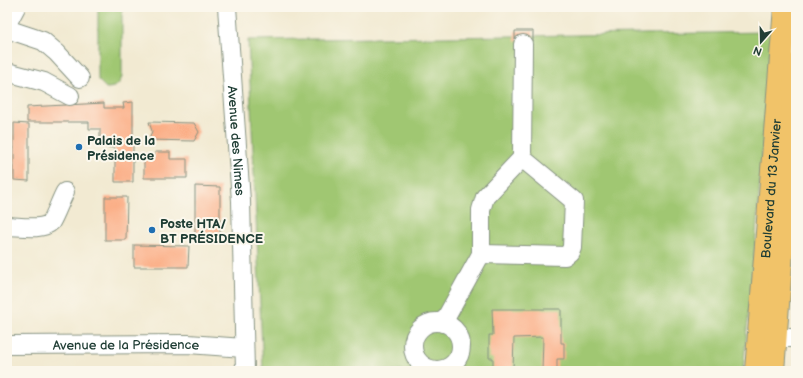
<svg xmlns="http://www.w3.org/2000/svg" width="803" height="378" viewBox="0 0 803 378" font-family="'Balsamiq Sans',sans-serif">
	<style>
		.green { fill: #a0c772; stroke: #608253 }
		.building { fill: #fbae86 }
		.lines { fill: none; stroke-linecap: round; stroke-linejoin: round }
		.minor-casing { stroke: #889483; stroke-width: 20 }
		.highway-casing { stroke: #889483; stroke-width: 24 }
		.minor { stroke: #fff; stroke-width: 18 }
		.highway { stroke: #f1c369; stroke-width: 22 }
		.poi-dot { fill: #1f6fb2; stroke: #fbf7ec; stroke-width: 1.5 }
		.labels { text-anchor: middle; stroke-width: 4; stroke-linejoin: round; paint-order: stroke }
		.poi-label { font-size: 13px; font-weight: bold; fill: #1f3d34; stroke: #fbf7ec; text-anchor: start }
		.street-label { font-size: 13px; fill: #1f3d34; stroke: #fbf7ec }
	</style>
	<rect width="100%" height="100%" fill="#fbf7ec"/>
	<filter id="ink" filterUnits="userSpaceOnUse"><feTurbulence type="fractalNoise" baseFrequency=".025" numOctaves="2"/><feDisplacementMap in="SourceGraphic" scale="8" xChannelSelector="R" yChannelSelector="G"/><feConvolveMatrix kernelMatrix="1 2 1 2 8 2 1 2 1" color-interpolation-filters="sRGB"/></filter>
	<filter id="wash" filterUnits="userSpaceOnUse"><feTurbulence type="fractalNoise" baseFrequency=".012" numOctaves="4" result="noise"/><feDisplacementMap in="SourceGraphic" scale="16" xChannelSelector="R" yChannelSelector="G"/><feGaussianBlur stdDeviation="0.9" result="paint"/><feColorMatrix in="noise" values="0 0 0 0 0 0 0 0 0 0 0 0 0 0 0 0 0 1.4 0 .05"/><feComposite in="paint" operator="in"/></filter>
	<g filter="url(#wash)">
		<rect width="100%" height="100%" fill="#f2ead2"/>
		<path class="green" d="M98 7H122V76C120 85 115 88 106 88L98 80Z
			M771 32 756 235 743 371H263L248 40Z"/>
		<g id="blocks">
			<path class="building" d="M515 31H533V41H515Z
				M133 102V182H115V148L105 147V139H100V129H89V122H27V107L104 103V108H124L123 103Z
				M149 122 194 123 199 132 194 141 149 140 152 131Z
				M14 123 29 124V181L14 180Z
				M155 152H170V159H187V178H144V158H154Z
				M7 166H12L11 208H7Z
				M195 186 220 187V240L195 239Z
				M105 197H127L126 240H105Z
				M134 245 189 246 188 267H134Z
				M492 309H561V343H564V359H557V371H542L543 337 514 338 513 369 515 371H493V358H489V335H493Z"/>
		</g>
	</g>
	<g filter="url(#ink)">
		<use href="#blocks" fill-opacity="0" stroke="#889483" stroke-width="1"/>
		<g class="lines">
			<defs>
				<g id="minor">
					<path id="s1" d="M227 7 241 201 245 371"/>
					<path d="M7 24 16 7"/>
					<path d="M7 29 43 41 57 53 80 78"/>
					<path d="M781 52H796"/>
					<path d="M7 72 44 82 70 96"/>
					<path d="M7 226C19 226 42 231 51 222 55 216 61 199 65 192"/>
					<path d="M481 254 565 256 570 252 572 247 574 201 522 158"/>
					<circle cx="437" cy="346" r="24"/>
					<path d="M443 323 481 254V210L485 197 522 158 523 44"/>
					<path d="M763 338H796"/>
					<path id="s2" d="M7 345 188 344 244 348"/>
				</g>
				<g id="highway">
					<path id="s3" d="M756 371 785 7"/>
					<path d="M773 371 796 65"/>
				</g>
			</defs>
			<use href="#minor" class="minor-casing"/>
			<use href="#highway" class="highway-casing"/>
			<use href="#minor" class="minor"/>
			<use href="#highway" class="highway"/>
		</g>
	</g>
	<g class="poi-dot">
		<circle cx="79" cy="147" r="4"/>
		<circle cx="152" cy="230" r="4"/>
	</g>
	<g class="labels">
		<g class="poi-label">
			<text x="87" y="145">Palais de la<tspan x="87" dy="15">Présidence</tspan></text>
			<text x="160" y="228">Poste HTA/<tspan x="160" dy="15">BT PRÉSIDENCE</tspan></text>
		</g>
		<g class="street-label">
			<text dy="5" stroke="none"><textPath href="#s1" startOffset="134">Avenue des Nimes</textPath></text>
			<text dy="5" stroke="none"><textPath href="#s3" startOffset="183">Boulevard du 13 Janvier</textPath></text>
			<text dy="5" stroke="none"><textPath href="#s2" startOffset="119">Avenue de la Présidence</textPath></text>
		</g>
	</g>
	<rect width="803" height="378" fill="none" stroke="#fbf7ec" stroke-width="24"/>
	<g transform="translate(761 42) rotate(200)" stroke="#fbf7ec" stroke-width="3" paint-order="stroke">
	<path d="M0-3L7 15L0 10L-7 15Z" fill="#1f3d34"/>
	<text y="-6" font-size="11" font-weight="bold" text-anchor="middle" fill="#1f3d34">N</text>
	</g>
</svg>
